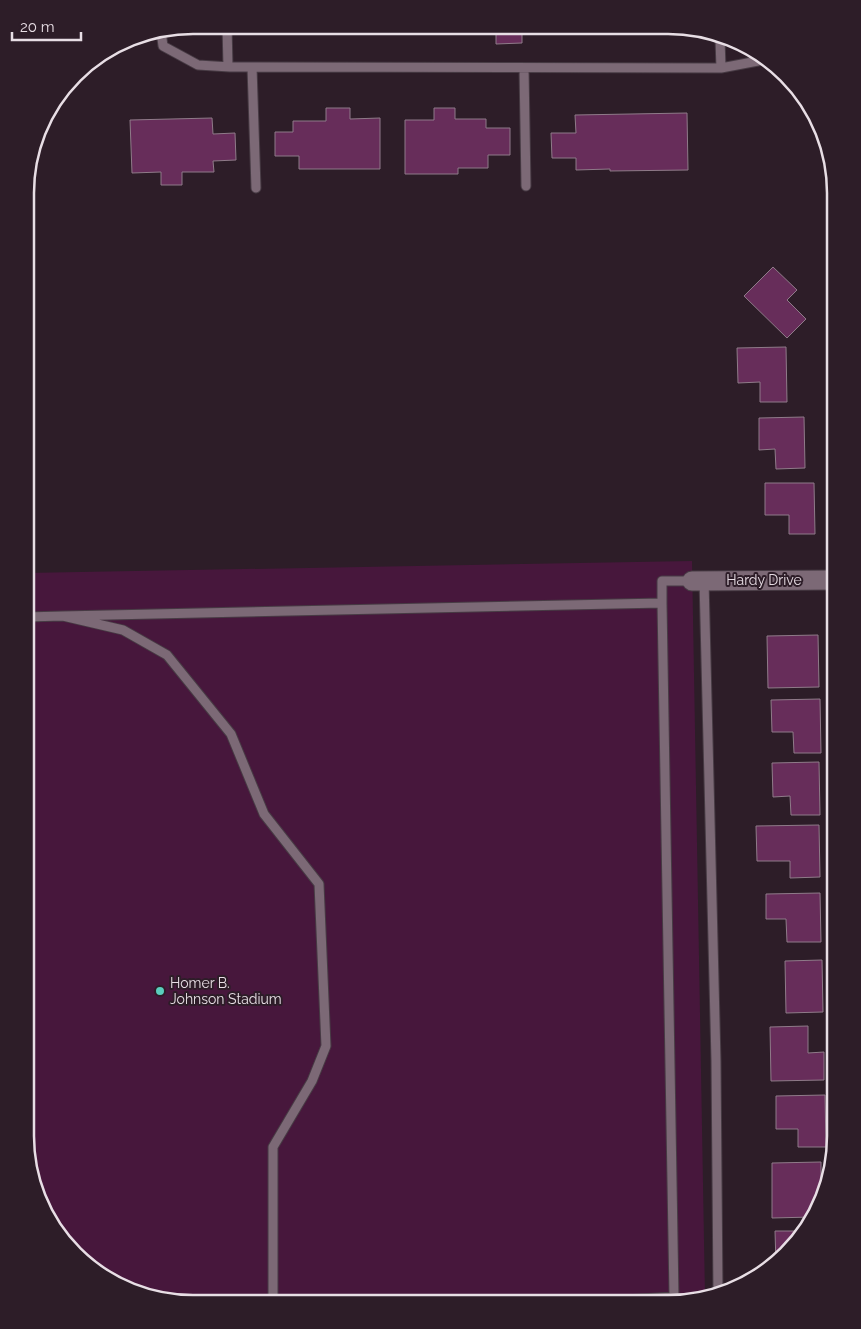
<svg xmlns="http://www.w3.org/2000/svg" width="861" height="1329" viewBox="0 0 861 1329" font-family="Raleway,sans-serif">
	<style>
		.green { fill: #47173c }
		.building { fill: #672d5a; stroke: #8f7b89 }
		.lines { fill: none; stroke-linecap: round; stroke-linejoin: round }
		.service-casing { stroke: #473b44; stroke-width: 11 }
		.minor-casing { stroke: #473b44; stroke-width: 21 }
		.service { stroke: #7c6976; stroke-width: 9 }
		.minor { stroke: #7c6976; stroke-width: 19 }
		.poi-dot { fill: #5acebd; stroke: #2d1d28; stroke-width: 2 }
		.labels { text-anchor: middle; stroke-width: 4; stroke-linejoin: round; paint-order: stroke }
		.street-label { font-size: 14px; fill: #e8dee5; stroke: #2d1d28 }
		.poi-label { font-size: 14px; fill: #e8dee5; stroke: #2d1d28; text-anchor: start }
		.rim { fill: none; stroke: #e8dee5; stroke-width: 2.5 }
	</style>
	<rect width="100%" height="100%" fill="#2d1d28"/>
	<path class="green" d="M692 561 705 1297 669 1304 171 1303 91 1270 38 1201 25 1137 26 573Z"/>
	<path class="building" d="M496 26H522V43L496 44Z
		M326 108H350V119L380 118V169H299V156H275V132H293V121H326Z
		M434 108H455V119H486V128H510V155H488V168H458V174H405V120H434Z
		M687 113 688 170 610 171V169L576 170V158H552L551 133H576L575 115Z
		M212 118 213 134 235 133 236 160 213 161 214 172H182V185H161V172L132 173 130 120Z
		M773 267 797 290 787 300 806 319 787 338 744 296Z
		M786 347 787 402H760V382L738 383 737 348Z
		M804 417 805 468 776 469 775 449 759 450V418Z
		M765 483H814L815 534H789V515H765Z
		M818 635 819 687 768 688 767 636Z
		M820 699 821 753H794L793 732H772L771 700Z
		M819 762 820 815H791L790 796 773 797 772 763Z
		M819 825 820 877 790 878V861H757L756 826Z
		M820 893 821 942H787L786 919H766V894Z
		M822 960 823 1012 786 1013 785 961Z
		M808 1026V1053L824 1052V1080L771 1081 770 1027Z
		M825 1095 826 1147H798V1129H776V1096Z
		M821 1162V1190L812 1217 772 1218V1163Z
		M775 1231H806L776 1264Z"/>
	<g class="lines">
		<defs>
			<path id="service" d="M227 25 228 67
				M161 31 163 46 198 65 230 67 721 68 758 61 763 57
				M720 39 721 68
				M252 67 256 188
				M524 68 526 186
				M704 580 716 1061 718 1294
				M662 603V581H692
				M63 616 662 603 674 1297 558 1304
				M26 617 63 616 123 630 167 655 231 734 264 814 319 884 326 1046 312 1081 273 1147V1303"/>
			<path id="minor" d="M692 581 836 580"/>
		</defs>
		<use href="#service" class="service-casing"/>
		<use href="#minor" class="minor-casing"/>
		<use href="#service" class="service"/>
		<use href="#minor" class="minor"/>
	</g>
	<circle class="poi-dot" cx="160" cy="991" r="5"/>
	<g class="labels">
		<g class="street-label">
			<text x="764" y="585">Hardy Drive</text>
		</g>
		<g class="poi-label">
			<text x="170" y="988">Homer B.<tspan x="170" dy="16">Johnson Stadium</tspan></text>
		</g>
	</g>
	<path d="M0 0H861V1329H0ZM193 34H668A159 159 0 0 1 827 193V1136A159 159 0 0 1 668 1295H193A159 159 0 0 1 34 1136V193A159 159 0 0 1 193 34Z" fill="#2d1d28" fill-rule="evenodd"/>
	<path class="rim" d="M193 34H668A159 159 0 0 1 827 193V1136A159 159 0 0 1 668 1295H193A159 159 0 0 1 34 1136V193A159 159 0 0 1 193 34Z"/>
	<path d="M12 32v8h69v-8" fill="none" stroke="#e8dee5" stroke-width="2.5"/>
	<text x="20" y="32" font-size="15" fill="#e8dee5" stroke="#2d1d28" stroke-width="4" paint-order="stroke">20 m</text>
</svg>
